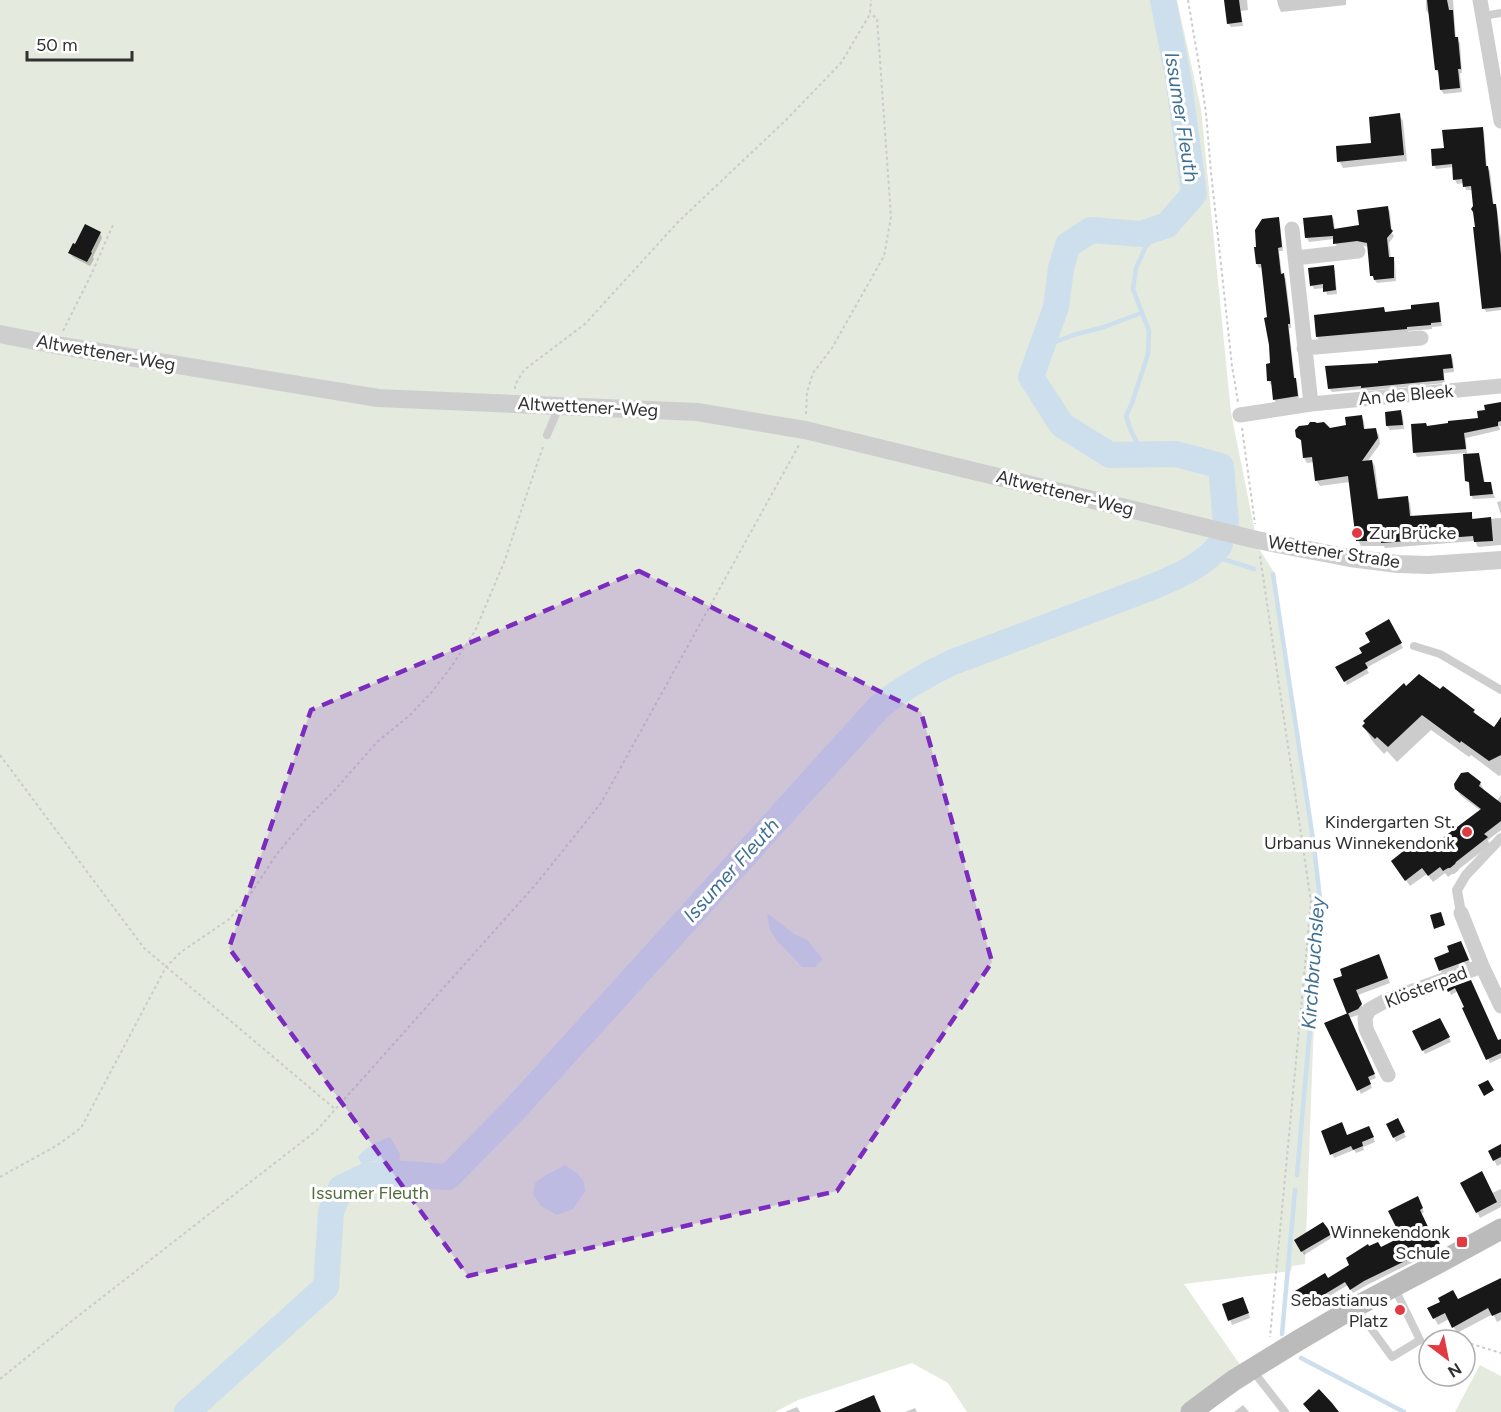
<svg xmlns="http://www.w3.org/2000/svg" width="1501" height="1412" viewBox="0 0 1501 1412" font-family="Figtree,sans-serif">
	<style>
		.green { fill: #e4eadd }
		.water { fill: #cddfec }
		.shadow { fill: #0003 }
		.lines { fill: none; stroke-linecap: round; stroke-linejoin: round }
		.stream { stroke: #cddfec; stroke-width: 4.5 }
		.river { stroke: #cddfec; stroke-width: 26 }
		.building { fill: #181818 }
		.path { stroke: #cbcbcb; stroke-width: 2; stroke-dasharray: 3 3; stroke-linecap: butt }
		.service { stroke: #cecece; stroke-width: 8 }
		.pedestrian { stroke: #cecece; stroke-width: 10 }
		.minor { stroke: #cecece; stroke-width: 15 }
		.tertiary { stroke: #cecece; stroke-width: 18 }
		.secondary { stroke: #bbb; stroke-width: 21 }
		.marked { fill: #7b2cbf; fill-opacity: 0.2; stroke: #7b2cbf; stroke-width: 4.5; stroke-dasharray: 12 8; stroke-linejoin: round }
		.poi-dot { fill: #e23a42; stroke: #fff; stroke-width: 2 }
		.labels { text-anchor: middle; stroke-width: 6; stroke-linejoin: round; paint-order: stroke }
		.street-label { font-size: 18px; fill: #313131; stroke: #fff }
		.poi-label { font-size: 18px; fill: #313131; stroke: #fff; text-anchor: end }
		.park-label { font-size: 18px; fill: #536d3f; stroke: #fff }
		.water-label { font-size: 20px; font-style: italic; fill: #407093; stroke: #fff }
	</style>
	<rect width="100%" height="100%" fill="#fff"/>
	<path class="green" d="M0 0H1177L1201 109 1231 413 1258 547 1275 574 1321 897 1313 1047 1305 1264 1292 1266 1291 1271 1184 1284 1252 1382 1206 1412H967L948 1383 912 1363 798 1400 775 1412H0Z
		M1480 1365 1501 1376V1412H1455Z"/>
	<path class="water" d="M767 913 794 934 807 940 823 959 815 967H802L778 942 770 930Z
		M390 1137 400 1154 399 1164C384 1160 376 1159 362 1165L358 1157C366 1146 377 1142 390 1137Z
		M565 1165 578 1174 584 1182 585 1192 573 1209 557 1215 541 1206 533 1194 535 1183 546 1175Z"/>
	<path class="shadow" d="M1225 0H1247L1248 10 1241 11 1243 26 1231 27 1228 23Z
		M1277 0H1346V5L1281 12 1278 5Z
		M1426 0H1453L1456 39 1460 43 1462 73H1460L1462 92 1444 94 1441 90 1439 74 1436 70 1429 14 1426 10Z
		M1399 115 1403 121 1407 161 1343 168 1339 161 1373 144Z
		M1482 128 1484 132 1487 167 1490 171 1494 206H1495L1497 209 1501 240V310L1486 312 1484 308 1473 190H1466L1464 183 1457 184 1455 180 1454 167 1436 169 1434 165 1445 149Z
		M1388 208 1390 212 1392 233 1394 236 1389 243 1391 259 1393 258 1395 262 1396 281 1377 283 1374 279 1372 275 1369 247 1360 245 1337 247 1334 239 1309 242 1307 238 1305 219 1332 216 1334 220 1335 230 1360 227Z
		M1278 219 1280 223 1283 251H1279L1282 275 1286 279 1291 326V328H1289L1295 380 1297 383 1299 400 1276 403 1274 399 1273 384 1271 385 1269 381 1271 365 1263 267 1259 268 1257 264Z
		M100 233 102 238 93 257 94 259 90 266 73 257 70 253Z
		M1333 267 1335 271 1337 294 1327 295 1325 288 1314 289 1312 285Z
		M1438 304 1440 308 1442 326 1432 327V329L1408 331V333L1320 341 1317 337 1383 309 1386 313 1413 310Z
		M1450 355 1453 359 1454 372 1444 373 1445 383 1365 391 1364 389 1332 392 1329 388 1380 364Z
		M1501 403V426H1499L1500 430 1466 438 1467 455 1478 454 1480 459 1485 483H1490L1495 498 1473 499 1471 495 1470 485 1467 481 1465 453 1417 457 1415 453 1428 428 1480 420 1486 411Z
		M1400 412 1403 416 1404 429 1390 430 1387 426 1386 413Z
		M1361 416 1364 421 1365 431 1376 430 1379 435 1380 444 1367 462 1372 461 1375 466 1379 500 1407 498 1410 503 1412 518 1471 513 1474 520 1501 518V545L1478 547 1475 541 1385 548 1384 546H1361L1358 540 1350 482 1320 486 1316 480 1314 462 1307 463 1304 458 1303 443 1297 436 1348 427Z
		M1501 501V515L1497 502Z
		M1388 621 1403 648 1366 668 1369 673 1347 685 1338 668 1364 653Z
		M1406 688 1440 691 1474 711 1477 717 1501 734V775L1499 776 1471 755 1469 757 1431 730 1397 762 1387 751 1384 754 1373 742 1364 727Z
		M1480 783 1484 790 1483 792 1497 801 1501 795V830L1488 840 1490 845 1459 869 1458 871 1454 874H1452L1448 877 1445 873 1433 882 1427 874 1410 886 1397 868 1424 854 1481 811 1460 795 1456 788Z
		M1463 947 1471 965 1443 975 1435 959Z
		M1381 961 1390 983 1358 995 1363 1009 1361 1014 1349 1018 1376 1078 1369 1081 1372 1088 1361 1094 1326 1024 1349 1015 1335 980Z
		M1471 982 1498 1041 1501 1046V1058L1490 1063 1464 1009 1466 1008 1458 991 1451 995 1449 990Z
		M1439 1019 1451 1042 1425 1054 1423 1050Z
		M1397 1119 1406 1137 1396 1142 1388 1124Z
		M1371 1131 1375 1142 1363 1147 1364 1150 1356 1153 1354 1150 1334 1158 1332 1154 1347 1137Z
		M1501 1146V1164L1497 1166 1490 1152Z
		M1462 1183 1492 1193 1501 1189V1207L1480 1218Z
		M1417 1198 1424 1212 1421 1214 1430 1233 1433 1232 1441 1248 1367 1285 1353 1293 1348 1285 1308 1309 1298 1291 1327 1280 1403 1238Z
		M1323 1224 1333 1237 1304 1255 1296 1241Z
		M1501 1280V1320L1497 1322 1493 1314 1457 1333 1449 1319 1438 1325 1429 1308 1458 1301Z
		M1245 1303 1250 1318 1232 1325 1224 1305Z
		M1243 1405 1249 1412H1234Z
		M797 1407 800 1412H785Z
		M915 1408 917 1412H905Z"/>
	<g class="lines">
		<path class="stream" d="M1041 348 1073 335 1104 327 1141 313
			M1144 455 1131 431 1126 416 1132 403 1148 354 1149 331 1133 289 1136 268 1146 246 1167 225
			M1211 555 1254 569
			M1273 574 1314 846 1320 899V916L1297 1175
			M1282 1334 1295 1190
			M1301 1358 1404 1412"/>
		<path class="river" d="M1163 0 1178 76 1194 194 1167 225 1141 234 1091 230 1068 245 1061 268 1056 307 1031 377 1062 425 1110 455 1176 454 1221 466 1226 523
			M187 1412 326 1287 331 1212 341 1188 366 1176 393 1173 448 1177 514 1110 880 706C904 687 925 675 953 662L1155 586C1180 575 1202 566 1220 545"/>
	</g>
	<path class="building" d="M1224 0H1239L1242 22 1227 24Z
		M1427 0H1447L1449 10H1453L1455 37H1458L1461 69H1458L1460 88 1440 90 1438 70H1435Z
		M1400 113 1404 155 1337 162 1336 146 1371 143 1369 117Z
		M1483 127 1486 166H1488L1493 204H1496L1497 212 1501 255V307L1482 309 1473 227H1475L1473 212 1471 209 1473 206 1471 186 1463 187 1462 179 1453 180 1452 164 1432 166 1431 149 1444 148 1442 130Z
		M1388 206 1391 229 1393 231 1387 238 1389 257H1394V278L1374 280 1373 276H1370L1367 243 1357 241 1333 244V236L1305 238 1303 218 1332 215 1334 229 1359 225 1357 210Z
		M1279 217 1282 247 1278 248 1281 274 1284 273 1290 320V324H1288L1294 378H1296L1298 396 1273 400 1271 381H1267L1266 364 1270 363 1269 345 1264 318 1267 317 1261 264H1256L1254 247H1256L1255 230 1262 219Z
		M85 224 101 232 91 252 92 253 87 262 68 253 73 243 75 244Z
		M1334 265 1336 290 1323 292V284L1310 286 1308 268Z
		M1439 302 1441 322 1431 323V325L1407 327V329L1316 337 1314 315 1384 307 1385 312 1411 309V305Z
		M1451 354 1453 368 1443 369 1444 380 1361 388V386L1328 389 1325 366 1378 363V361Z
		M1501 402V421L1498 422V426L1464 433 1466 449 1413 453 1411 424 1426 423 1427 426 1448 423V421L1478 418 1477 411 1485 410 1484 405Z
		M1401 410 1403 425 1386 426 1385 412Z
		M1362 415 1364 429 1376 428 1378 438 1362 461 1372 460 1378 499 1408 496 1410 516 1472 512V519L1491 517 1493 541 1474 542 1473 536 1381 543V541H1356L1348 476 1315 481 1312 457 1303 458 1301 440 1296 437 1295 430 1299 426 1308 425 1310 422H1315L1317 423 1324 422 1330 428 1346 425 1345 417Z
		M1479 453 1484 482H1491L1493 494 1470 496 1469 482 1465 481 1463 454Z
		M1389 619 1402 643 1365 663 1368 668 1344 682 1335 667 1362 653 1359 648 1370 642 1365 633Z
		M1419 674 1440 689 1443 686 1475 710 1473 712 1494 727 1501 717V755L1489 761 1461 741 1460 743 1422 715 1388 747 1377 737 1375 739 1362 726 1365 723 1363 721 1404 683 1406 686Z
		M1468 772 1481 782 1479 786 1501 803V821L1484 834 1488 837 1456 862 1455 864 1450 868H1448L1443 871 1440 867 1428 876 1422 868 1405 881 1391 861 1416 841 1424 852 1481 809 1455 789 1454 784 1461 773Z
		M1441 912 1445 925 1434 929 1430 915Z
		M1461 941 1469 960 1439 971 1434 958 1449 952 1447 946Z
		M1379 954 1388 978 1356 990 1362 1004 1358 1009 1347 1014 1333 979 1342 976 1340 969Z
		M1471 980 1498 1040 1501 1039V1053L1486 1060 1462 1008 1464 1007 1455 988 1448 992 1446 989Z
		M1348 1013 1375 1074 1368 1077 1371 1084 1357 1091 1324 1023Z
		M1440 1018 1450 1037 1422 1051 1412 1031Z
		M1488 1080 1494 1090 1484 1096 1478 1085Z
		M1398 1118 1405 1132 1393 1138 1386 1124Z
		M1342 1122 1347 1135 1369 1126 1374 1137 1362 1142 1363 1146 1353 1150 1351 1146 1330 1155 1321 1131Z
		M1501 1144V1157L1493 1161 1488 1151Z
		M1482 1171 1497 1202 1476 1213 1460 1183Z
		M1418 1196 1423 1208 1420 1210 1430 1231 1433 1230 1440 1244 1364 1281 1350 1290 1345 1282 1305 1306 1295 1291 1325 1273 1328 1278 1349 1265 1346 1258 1368 1244 1369 1246 1378 1242 1381 1247 1401 1237 1388 1211Z
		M1323 1222 1332 1234 1301 1252 1294 1240Z
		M1501 1278V1312L1492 1316 1488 1308 1452 1328 1445 1313 1433 1319 1427 1308 1440 1302 1438 1298 1453 1290 1458 1299Z
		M1243 1297 1249 1313 1228 1321 1222 1304Z
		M1319 1389 1332 1403 1339 1412H1310L1303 1404Z
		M874 1395 881 1412H834Z"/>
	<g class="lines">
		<path class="path" d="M1188 0 1199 65 1206 113 1211 172 1232 366 1238 402
			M63 331 91 275 113 225
			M515 389V385L524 370 585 324 678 222 786 120 841 63 870 14 871 0
			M806 414 807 392 813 373 832 348 884 256 891 217 877 18 870 14
			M1242 428 1255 524
			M1260 556 1311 902 1270 1337
			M0 755 144 948 335 1109
			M0 1177 56 1146 81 1128 166 967 181 952 228 920 246 901 276 855 305 820 334 791 377 742 410 715 431 693 451 667 475 631 505 560 522 508 544 444
			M1429 1339 1448 1337 1457 1340
			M1465 1342 1501 1353
			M0 1379 73 1320 316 1131 537 883 601 803 799 445"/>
		<path class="service" d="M1483 16 1501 13
			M547 435 559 407
			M1414 646 1440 654 1501 690
			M1356 1308 1392 1357 1420 1340 1394 1287
			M1253 1371 1285 1412"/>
		<path class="pedestrian" d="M1461 913 1457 890 1466 875 1501 838"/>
		<path class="minor" d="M1480 0 1501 121
			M1292 229 1311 404
			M1295 258 1358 251
			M1304 348 1421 338
			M1240 415 1311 404 1501 386
			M1461 913 1482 966 1501 1006
			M1388 1075 1366 1029 1365 1018 1369 1010 1385 1001 1482 966"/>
		<path class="tertiary" d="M0 334 56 345 378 398 697 412 805 430 1257 540 1350 558 1398 564 1428 565 1501 560"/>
		<path class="secondary" d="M1191 1412 1234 1380 1299 1340 1355 1307 1437 1264 1501 1229"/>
	</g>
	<path class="marked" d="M639 571 921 712 992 962 837 1191 468 1276 229 948 311 710Z"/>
	<g class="poi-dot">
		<circle cx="1357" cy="533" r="6"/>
		<circle cx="1467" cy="832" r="6"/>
		<rect x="1456" y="1236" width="12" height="12" rx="3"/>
		<circle cx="1400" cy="1310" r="6"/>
	</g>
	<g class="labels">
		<g class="street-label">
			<text transform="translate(106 353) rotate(10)" y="6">Altwettener-Weg</text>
			<text transform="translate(1406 395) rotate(-5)" y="6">An de Bleek</text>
			<text transform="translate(588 407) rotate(3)" y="6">Altwettener-Weg</text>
			<text transform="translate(1065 493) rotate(14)" y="6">Altwettener-Weg</text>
			<text transform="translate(1334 552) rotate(9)" y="6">Wettener Straße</text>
			<text transform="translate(1426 987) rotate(-21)" y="6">Klösterpad</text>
		</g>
		<g class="poi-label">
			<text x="1369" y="539" text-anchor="start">Zur Brücke</text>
			<text x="1455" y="828">Kindergarten St.<tspan x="1455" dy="21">Urbanus Winnekendonk</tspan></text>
			<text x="1450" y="1238">Winnekendonk<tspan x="1450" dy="21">Schule</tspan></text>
			<text x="1388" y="1306">Sebastianus<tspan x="1388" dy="21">Platz</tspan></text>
		</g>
		<g class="park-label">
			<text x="370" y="1199">Issumer Fleuth</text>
		</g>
		<g class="water-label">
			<text transform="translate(1182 117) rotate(81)" y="7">Issumer Fleuth</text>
			<text transform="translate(731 870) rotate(-48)" y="7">Issumer Fleuth</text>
			<text transform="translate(1313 963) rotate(-86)" y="7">Kirchbruchsley</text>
		</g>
	</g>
	<g transform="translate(1447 1358) rotate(148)"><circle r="28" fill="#ffffff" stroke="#adadad" stroke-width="1.5"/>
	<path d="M0-4.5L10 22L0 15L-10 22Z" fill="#e23a42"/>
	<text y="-9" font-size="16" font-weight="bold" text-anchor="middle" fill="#313131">N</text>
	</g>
	<path d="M27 51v9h105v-9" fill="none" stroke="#313131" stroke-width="3"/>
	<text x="36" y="51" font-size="18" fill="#313131" stroke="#ffffff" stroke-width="4.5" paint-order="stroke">50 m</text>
</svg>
